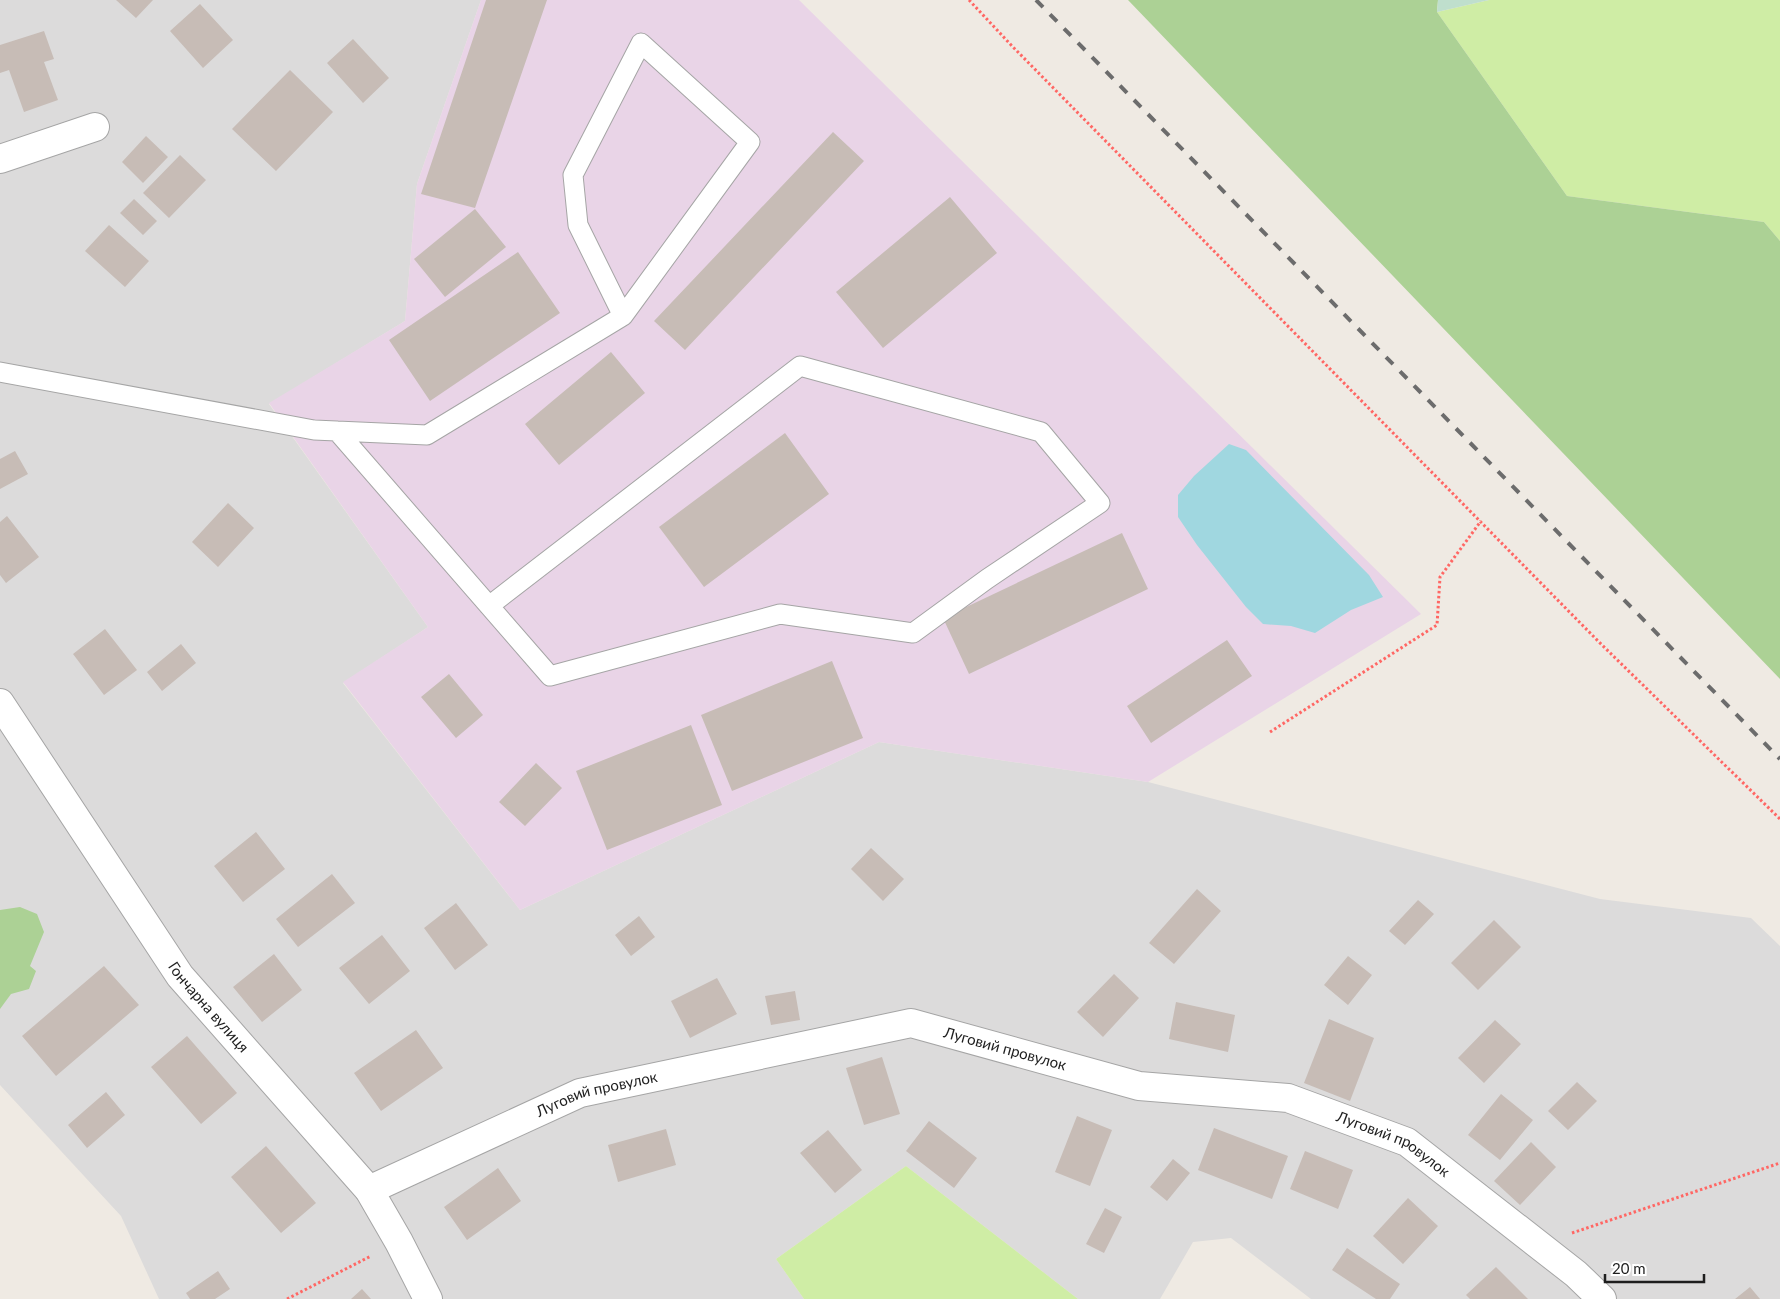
<svg xmlns="http://www.w3.org/2000/svg" width="1780" height="1299" viewBox="0 0 1780 1299" font-family="Lato,sans-serif">
	<style>
		.residential { fill: #dcdbdb }
		.industrial { fill: #e9d4e7 }
		.grass { fill: #cfeda5 }
		.forest { fill: #acd195 }
		.wetland { fill: #bfdfcd }
		.water { fill: #a0d7e0 }
		.building { fill: #c7bcb6 }
		.lines { fill: none; stroke-linecap: round; stroke-linejoin: round }
		.service-casing { stroke: #a5a5a5; stroke-width: 21 }
		.minor-casing { stroke: #a5a5a5; stroke-width: 30 }
		.tertiary-casing { stroke: #a5a5a5; stroke-width: 30 }
		.path { stroke: #ff6764; stroke-width: 3; stroke-dasharray: 2.5 2.5; stroke-linecap: butt }
		.service { stroke: #fff; stroke-width: 19 }
		.minor { stroke: #fff; stroke-width: 28 }
		.tertiary { stroke: #fff; stroke-width: 28 }
		.rail { stroke: #6c6c6c; stroke-width: 4; stroke-dasharray: 10 10; stroke-linecap: butt }
		.labels { text-anchor: middle; stroke-width: 5; stroke-linejoin: round; paint-order: stroke }
		.street-label { font-size: 15px; fill: #1e1e1e; stroke: #fff }
	</style>
	<rect width="100%" height="100%" fill="#efeae3"/>
	<path class="residential" d="M0 0H481L417 184 405 321 269 404 428 627 343 683 520 910 879 742 1148 782 1600 899 1751 918 1780 946V1299H1311L1231 1238 1193 1242 1160 1299H1078L906 1166 776 1259 804 1299H159L121 1216 0 1085Z"/>
	<path class="industrial" d="M481 0H799L1421 614 1148 782 879 742 520 910 343 682 428 627 269 403 405 321 417 184Z"/>
	<path class="grass" d="M1489 0H1780V241L1764 222 1567 196 1437 12Z
		M906 1166 1078 1299H804L776 1259Z"/>
	<path class="forest" d="M1128 0H1438L1437 12 1567 196 1764 222 1780 241V679Z
		M20 907 37 914 44 932 30 966 36 971 29 989 11 994 0 1009V910Z"/>
	<path class="wetland" d="M1438 0H1489L1437 12Z"/>
	<path class="water" d="M1229 444 1246 450 1369 575 1383 597 1351 610 1315 633 1291 626 1263 624 1246 607 1197 545 1178 517V495L1194 476Z"/>
	<path class="building" d="M116 0H153L136 18Z
		M486 0H547L475 208 421 194Z
		M200 4 233 40 203 68 170 31Z
		M44 31 54 59 44 62 58 100 24 112 9 70 0 73V45Z
		M353 39 389 78 363 103 327 63Z
		M290 70 333 112 276 171 232 129Z
		M833 132 864 161 685 350 654 321Z
		M146 136 168 157 143 183 122 162Z
		M180 155 206 180 169 218 143 193Z
		M950 197 997 253 883 348 836 292Z
		M134 199 157 221 143 235 120 213Z
		M475 209 506 247 445 297 414 259Z
		M109 225 149 261 125 287 85 251Z
		M518 252 560 313 430 401 389 340Z
		M611 352 645 393 559 465 525 424Z
		M785 433 829 494 704 587 659 527Z
		M15 451 28 474 0 489V459Z
		M228 503 254 528 218 567 192 542Z
		M7 516 39 557 6 583 0 575V522Z
		M1122 533 1148 589 969 674 943 618Z
		M105 629 137 670 104 695 73 654Z
		M1227 640 1252 676 1151 743 1127 706Z
		M181 644 196 663 162 691 147 672Z
		M832 661 863 738 732 791 701 715Z
		M449 674 483 715 456 738 421 697Z
		M691 725 722 805 607 850 576 771Z
		M536 763 562 788 525 826 499 802Z
		M256 832 285 869 243 902 214 866Z
		M871 848 904 879 883 901 851 869Z
		M332 874 355 903 298 947 276 919Z
		M1197 889 1221 911 1174 964 1149 943Z
		M1418 900 1434 914 1405 945 1389 931Z
		M456 903 488 945 455 970 424 928Z
		M639 916 655 937 631 956 615 935Z
		M1494 920 1521 947 1478 990 1451 963Z
		M382 935 410 971 369 1004 339 968Z
		M274 954 302 990 262 1022 233 987Z
		M1348 956 1372 975 1348 1005 1324 985Z
		M104 966 139 1005 56 1076 22 1036Z
		M1114 974 1139 998 1103 1037 1077 1012Z
		M717 978 737 1014 690 1038 671 1001Z
		M795 991 800 1020 771 1025 765 996Z
		M1176 1002 1235 1015 1228 1052 1169 1039Z
		M1329 1019 1374 1038 1350 1101 1304 1083Z
		M1495 1020 1521 1044 1484 1083 1458 1058Z
		M416 1030 443 1068 381 1111 354 1073Z
		M187 1036 237 1093 201 1124 151 1067Z
		M882 1057 900 1114 864 1125 846 1068Z
		M1577 1082 1597 1101 1568 1130 1548 1111Z
		M106 1092 125 1115 87 1148 68 1125Z
		M1501 1094 1533 1120 1500 1160 1468 1135Z
		M1077 1116 1112 1130 1090 1186 1055 1172Z
		M929 1121 977 1158 954 1188 906 1151Z
		M1214 1128 1288 1156 1272 1199 1198 1170Z
		M666 1129 676 1165 618 1182 608 1145Z
		M828 1130 862 1170 835 1193 800 1153Z
		M1531 1142 1556 1167 1520 1205 1494 1181Z
		M266 1146 316 1203 281 1233 231 1177Z
		M1305 1151 1353 1170 1338 1209 1290 1189Z
		M1173 1159 1190 1173 1167 1201 1150 1187Z
		M498 1168 521 1201 467 1240 444 1207Z
		M1408 1198 1438 1226 1403 1264 1373 1236Z
		M1105 1208 1122 1217 1104 1253 1086 1244Z
		M1347 1248 1400 1284 1390 1299H1376L1332 1270Z
		M1496 1267 1528 1299H1470L1466 1295Z
		M218 1271 230 1289 215 1299H190L186 1293Z
		M1750 1287 1760 1299H1735Z
		M362 1289 371 1299H351Z"/>
	<g class="lines">
		<defs>
			<path id="service" d="M0 372 314 430 427 435 623 316 750 142 641 43 573 175 578 225 623 316
				M337 431 550 676 780 614 913 633 987 579 1100 503 1041 432 800 366 489 606"/>
			<g id="minor">
				<path d="M0 159 95 127"/>
				<path id="s1" d="M369 1190 580 1093 911 1023 1139 1086 1288 1098 1407 1142 1576 1274 1602 1299"/>
			</g>
			<g id="tertiary">
				<path id="s2" d="M0 703 180 976 369 1190 399 1242 428 1299"/>
			</g>
		</defs>
		<use href="#service" class="service-casing"/>
		<use href="#minor" class="minor-casing"/>
		<use href="#tertiary" class="tertiary-casing"/>
		<path class="path" d="M969 0 1012 46 1599 642 1780 819
			M1270 732 1437 625 1440 577 1481 521
			M1572 1233 1780 1163
			M287 1299 371 1256"/>
		<use href="#service" class="service"/>
		<use href="#minor" class="minor"/>
		<use href="#tertiary" class="tertiary"/>
		<path class="rail" d="M1036 0 1780 759"/>
	</g>
	<g class="labels">
		<g class="street-label">
			<text dy="5" stroke="none"><textPath href="#s2" startOffset="369">Гончарна вулиця</textPath></text>
			<text dy="5" stroke="none"><textPath href="#s1" startOffset="668">Луговий провулок</textPath></text>
			<text dy="5" stroke="none"><textPath href="#s1" startOffset="248">Луговий провулок</textPath></text>
			<text dy="5" stroke="none"><textPath href="#s1" startOffset="1072">Луговий провулок</textPath></text>
		</g>
	</g>
	<path d="M1605 1274v8h99v-8" fill="none" stroke="#1e1e1e" stroke-width="2.5"/>
	<text x="1612" y="1274" font-size="15" fill="#1e1e1e" stroke="#ffffff" stroke-width="4" paint-order="stroke">20 m</text>
</svg>
